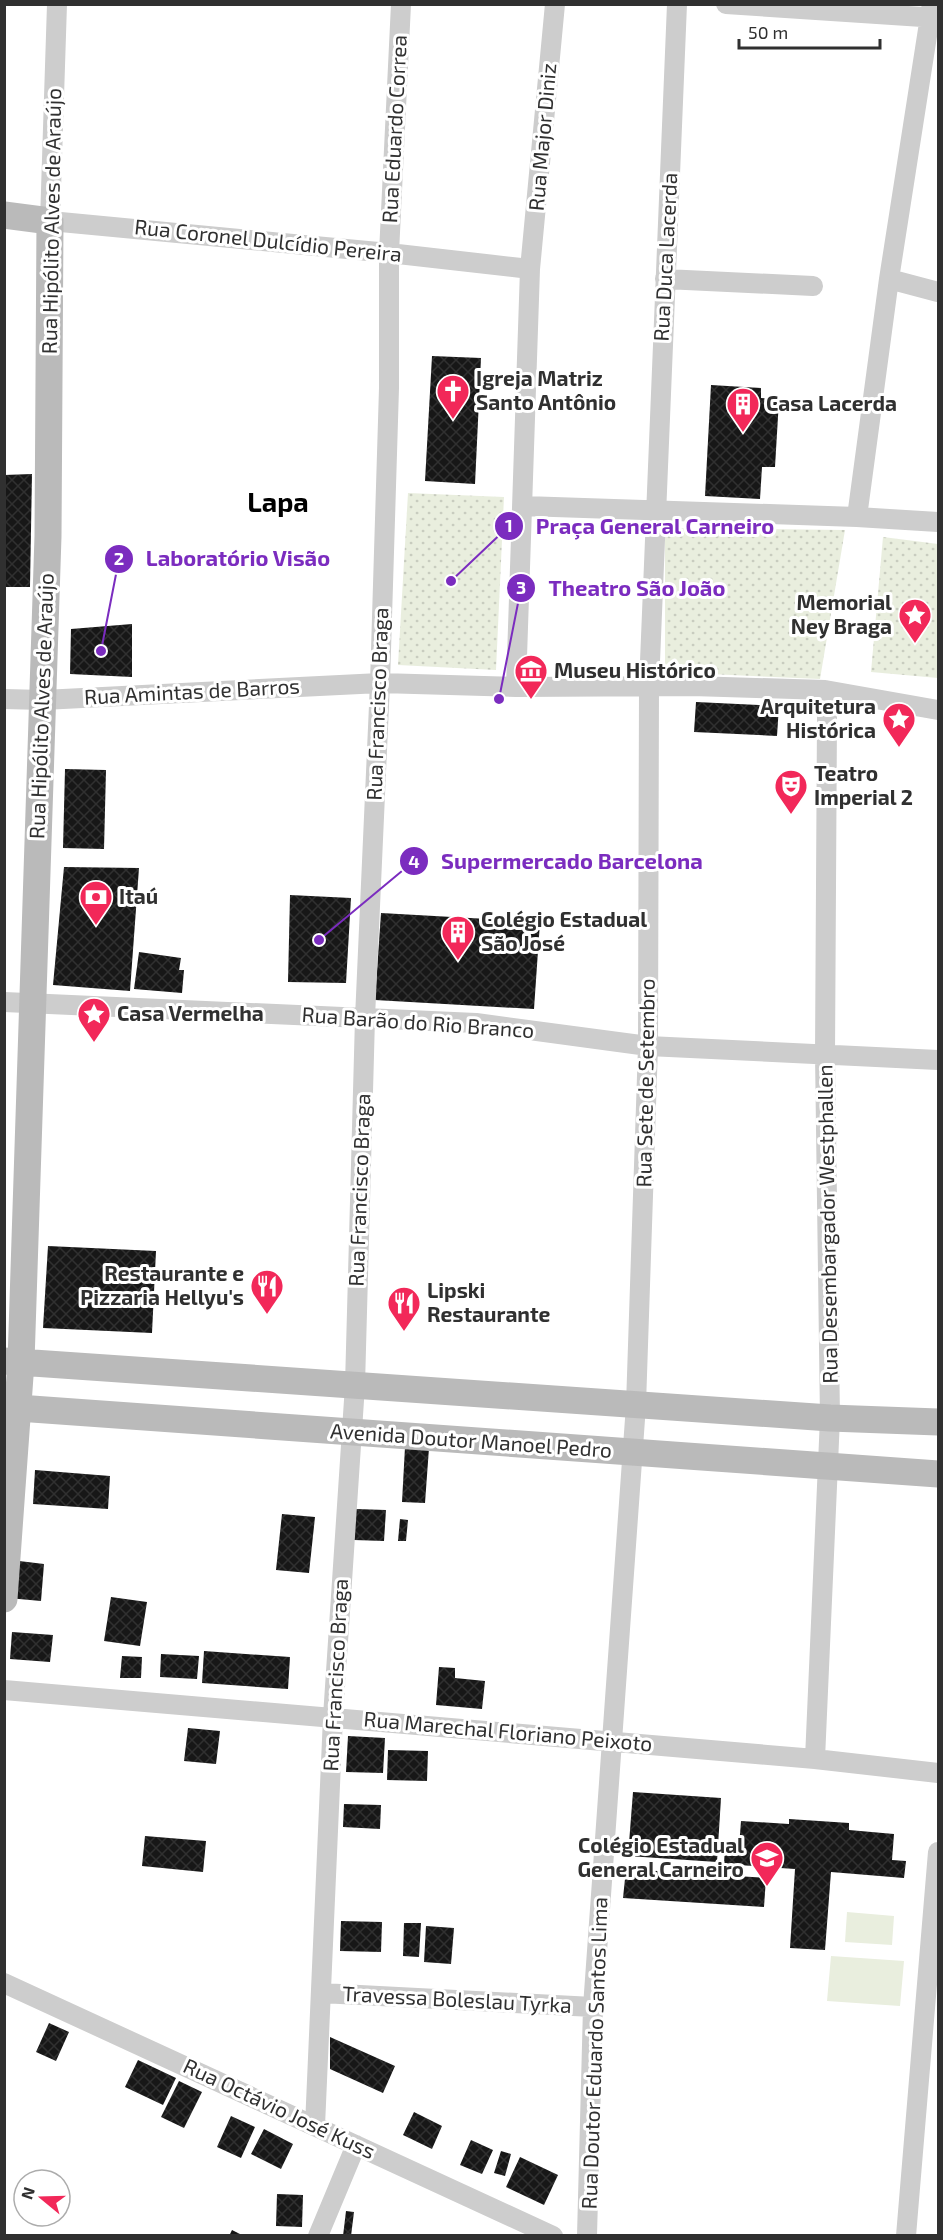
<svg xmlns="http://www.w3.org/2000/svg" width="943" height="2240" viewBox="0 0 943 2240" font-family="'Exo 2',sans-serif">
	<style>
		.grass { fill: url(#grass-dots) }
		.pitch { fill: #e9eede }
		.building { fill: url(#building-cross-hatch) }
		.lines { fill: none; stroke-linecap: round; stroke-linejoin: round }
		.street { stroke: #cdcdcd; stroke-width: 20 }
		.secondary { stroke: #bababa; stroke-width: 27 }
		.labels { text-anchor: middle; stroke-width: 6; stroke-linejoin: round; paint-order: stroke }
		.street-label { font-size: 21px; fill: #303030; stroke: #fff }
		.poi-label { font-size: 21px; font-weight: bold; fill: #303030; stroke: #fff; text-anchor: start }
		.district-label { font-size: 27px; font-weight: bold; fill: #000; stroke: #fff }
		.leader { fill: none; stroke: #7b2cbf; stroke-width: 2 }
		.callout-dot { fill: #7b2cbf; stroke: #fff; stroke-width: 2 }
		.mark-label { font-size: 18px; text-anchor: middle; font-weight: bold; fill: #fff }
		.callout-label { font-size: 22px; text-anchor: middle; font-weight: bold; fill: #7b2cbf; stroke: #fff; stroke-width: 6; stroke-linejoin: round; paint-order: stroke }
	</style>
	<defs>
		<pattern id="grass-dots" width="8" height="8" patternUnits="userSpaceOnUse" patternTransform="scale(1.5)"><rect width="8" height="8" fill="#e9eede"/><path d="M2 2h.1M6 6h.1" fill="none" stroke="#c8ccbf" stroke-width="1.8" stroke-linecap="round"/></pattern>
		<pattern id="building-cross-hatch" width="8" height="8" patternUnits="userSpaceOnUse" patternTransform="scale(1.5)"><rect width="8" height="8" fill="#171717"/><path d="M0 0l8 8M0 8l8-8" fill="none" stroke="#303030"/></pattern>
	</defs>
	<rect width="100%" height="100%" fill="#fff"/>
	<path class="grass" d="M408 493 504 497 496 670 398 665Z
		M665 528 845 530 820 679 665 672Z
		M883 537 938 544V678L871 672Z"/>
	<path class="pitch" d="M847 1912 894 1916 892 1945 845 1942Z
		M831 1956 904 1961 900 2006 827 2001Z"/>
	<path class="building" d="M432 356 481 358 475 484 425 481Z
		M711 385 761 388V398L779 400 775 467H762L760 499 705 496Z
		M32 474 30 587H4V475Z
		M132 624V677L70 674 71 629Z
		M696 702 779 706 777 736 694 732Z
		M65 769 106 770 104 849 63 848Z
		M64 867 139 868 130 991 53 985Z
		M290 895 351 898 346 983 288 982Z
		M381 913 540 922 534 1009 375 1000Z
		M139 952 181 958 179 970H184L182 993 134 989Z
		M48 1246 156 1251 152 1333 43 1328Z
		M405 1447 429 1448 425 1503 402 1502Z
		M35 1470 110 1476 108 1509 33 1504Z
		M356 1509 386 1510 384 1541 354 1540Z
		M282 1514 315 1517 309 1573 276 1570Z
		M400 1519 408 1520 406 1541H398Z
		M11 1560 44 1564 41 1601 8 1598Z
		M111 1597 147 1602 140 1646 104 1641Z
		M12 1632 53 1635 50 1662 10 1659Z
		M204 1651 290 1657 288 1689 202 1683Z
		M161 1654 199 1656 197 1679 160 1677Z
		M122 1656 142 1657 141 1678H120Z
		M439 1667 455 1668V1678L485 1681 482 1709 436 1705Z
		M188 1728 220 1731 216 1764 184 1761Z
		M348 1736 385 1738 383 1773 346 1772Z
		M388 1750 428 1751 427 1781 387 1780Z
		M633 1792 721 1798 717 1862 628 1856Z
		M344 1804 381 1805 380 1829 343 1827Z
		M789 1819 849 1823V1830L894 1834 892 1860 906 1861 904 1878 831 1872 825 1950 790 1948 795 1869 724 1864 725 1846 739 1847 741 1821 789 1824Z
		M145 1836 206 1841 203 1872 142 1866Z
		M626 1869 766 1878 764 1907 623 1898Z
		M341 1921 382 1922 381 1952 340 1951Z
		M404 1923H421L419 1957 403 1956Z
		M426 1926 454 1928 451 1964 424 1962Z
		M49 2023 69 2032 56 2061 36 2052Z
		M330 2037 395 2066 383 2093 330 2069Z
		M138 2060 176 2078 163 2105 125 2087Z
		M179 2081 202 2092 184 2128 161 2117Z
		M414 2112 442 2126 432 2149 403 2135Z
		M231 2116 255 2127 241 2158 217 2147Z
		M264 2129 293 2144 281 2169 251 2154Z
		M471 2140 493 2150 482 2174 460 2165Z
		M501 2151 511 2154 505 2176 494 2173Z
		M520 2157 558 2175 544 2205 506 2187Z
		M277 2194 303 2195 302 2227 276 2226Z
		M346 2211 354 2212 351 2236H343Z
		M232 2230 244 2236H229Z"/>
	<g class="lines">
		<path class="street" d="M57 4 50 221 389 253 530 269
			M726 4 938 18
			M665 279 813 286
			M889 279 938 292
			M524 506 857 517 938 522
			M857 517 889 279 932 4
			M516 687 530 269 555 4
			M4 699 43 700 380 683 516 687 692 686 825 690 938 710
			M4 1002 476 1023 648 1046 938 1060
			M4 1690 815 1759 938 1773
			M815 1759 830 1418 825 1055 827 717 825 690
			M4 1983 553 2236
			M321 1993 593 2007
			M315 2126 333 1717 355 1385 365 1018 380 683 389 388V253L401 4
			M318 2236 356 2145
			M587 2236 593 2007 636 1405 648 1046 649 686 677 4
			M906 2236 938 1852"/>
		<path class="secondary" d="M4 215 50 221 48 536 21 1362 4 1599
			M4 1361 830 1418 938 1422
			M4 1407 938 1474"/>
	</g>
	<defs>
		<symbol id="church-pin" viewBox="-11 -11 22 30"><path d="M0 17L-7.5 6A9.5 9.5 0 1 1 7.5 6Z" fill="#f22859" stroke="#fff"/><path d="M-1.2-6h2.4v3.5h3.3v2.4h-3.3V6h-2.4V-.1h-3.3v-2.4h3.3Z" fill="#fff"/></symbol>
		<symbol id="building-pin" viewBox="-11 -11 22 30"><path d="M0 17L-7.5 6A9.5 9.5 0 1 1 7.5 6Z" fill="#f22859" stroke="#fff"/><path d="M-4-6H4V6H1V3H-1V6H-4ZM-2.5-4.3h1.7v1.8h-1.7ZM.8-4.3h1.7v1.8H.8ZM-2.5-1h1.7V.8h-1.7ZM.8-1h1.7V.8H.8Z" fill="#fff"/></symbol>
		<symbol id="sight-pin" viewBox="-11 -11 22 30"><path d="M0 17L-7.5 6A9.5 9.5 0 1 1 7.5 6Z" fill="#f22859" stroke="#fff"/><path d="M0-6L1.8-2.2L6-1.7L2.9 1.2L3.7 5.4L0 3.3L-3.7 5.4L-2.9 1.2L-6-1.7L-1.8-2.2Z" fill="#fff"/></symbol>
		<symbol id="museum-pin" viewBox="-11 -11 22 30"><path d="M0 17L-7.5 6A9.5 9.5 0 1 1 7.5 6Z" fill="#f22859" stroke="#fff"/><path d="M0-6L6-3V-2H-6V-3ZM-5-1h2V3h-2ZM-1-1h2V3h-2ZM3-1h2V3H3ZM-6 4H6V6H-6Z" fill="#fff"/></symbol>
		<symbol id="theatre-pin" viewBox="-11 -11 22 30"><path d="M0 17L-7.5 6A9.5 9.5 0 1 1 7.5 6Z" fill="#f22859" stroke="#fff"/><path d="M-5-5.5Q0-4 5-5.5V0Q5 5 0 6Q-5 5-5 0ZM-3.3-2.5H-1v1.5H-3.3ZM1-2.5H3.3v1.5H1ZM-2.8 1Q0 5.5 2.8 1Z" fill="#fff"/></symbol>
		<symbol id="bank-pin" viewBox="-11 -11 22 30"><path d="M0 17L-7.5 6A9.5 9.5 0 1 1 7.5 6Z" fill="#f22859" stroke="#fff"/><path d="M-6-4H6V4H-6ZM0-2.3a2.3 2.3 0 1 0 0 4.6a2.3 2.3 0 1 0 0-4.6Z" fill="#fff"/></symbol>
		<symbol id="restaurant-pin" viewBox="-11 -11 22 30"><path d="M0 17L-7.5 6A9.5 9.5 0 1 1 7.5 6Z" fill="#f22859" stroke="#fff"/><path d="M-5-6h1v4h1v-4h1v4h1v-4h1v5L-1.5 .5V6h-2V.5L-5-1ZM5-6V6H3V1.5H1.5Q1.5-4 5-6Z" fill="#fff"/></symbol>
		<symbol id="school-pin" viewBox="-11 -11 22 30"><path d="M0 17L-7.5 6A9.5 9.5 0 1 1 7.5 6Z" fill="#f22859" stroke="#fff"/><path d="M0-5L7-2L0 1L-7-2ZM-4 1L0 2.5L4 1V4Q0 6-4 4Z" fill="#fff"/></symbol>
	</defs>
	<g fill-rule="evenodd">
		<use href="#church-pin" x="434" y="372" width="38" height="52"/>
		<use href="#building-pin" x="724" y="385" width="38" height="52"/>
		<use href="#sight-pin" x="896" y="596" width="38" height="52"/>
		<use href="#museum-pin" x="512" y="652" width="38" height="52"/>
		<use href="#sight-pin" x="880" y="700" width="38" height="52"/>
		<use href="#theatre-pin" x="772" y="767" width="38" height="52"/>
		<use href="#bank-pin" x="77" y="878" width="38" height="52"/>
		<use href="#building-pin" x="439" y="913" width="38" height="52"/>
		<use href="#sight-pin" x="75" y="995" width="38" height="52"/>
		<use href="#restaurant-pin" x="248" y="1267" width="38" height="52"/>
		<use href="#restaurant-pin" x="385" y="1284" width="38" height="52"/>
		<use href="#school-pin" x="748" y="1839" width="38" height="52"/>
	</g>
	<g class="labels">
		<g class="street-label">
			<text transform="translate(395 129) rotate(-87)" y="7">Rua Eduardo Correa</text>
			<text transform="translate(543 137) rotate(-85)" y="7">Rua Major Diniz</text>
			<text transform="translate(52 221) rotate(-89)" y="7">Rua Hipólito Alves de Araújo</text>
			<text transform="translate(268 241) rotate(6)" y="7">Rua Coronel Dulcídio Pereira</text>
			<text transform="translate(666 257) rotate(-87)" y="7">Rua Duca Lacerda</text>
			<text transform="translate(192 692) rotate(-3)" y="7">Rua Amintas de Barros</text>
			<text transform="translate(378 704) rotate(-88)" y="7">Rua Francisco Braga</text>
			<text transform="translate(42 706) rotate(-88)" y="7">Rua Hipólito Alves de Araújo</text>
			<text transform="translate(418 1023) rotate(4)" y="7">Rua Barão do Rio Branco</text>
			<text transform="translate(646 1083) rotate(-89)" y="7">Rua Sete de Setembro</text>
			<text transform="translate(360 1190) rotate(-88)" y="7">Rua Francisco Braga</text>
			<text transform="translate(828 1224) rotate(-91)" y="7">Rua Desembargador Westphallen</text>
			<text transform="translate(471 1441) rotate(4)" y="7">Avenida Doutor Manoel Pedro</text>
			<text transform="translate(336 1675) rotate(-87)" y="7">Rua Francisco Braga</text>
			<text transform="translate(508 1732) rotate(5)" y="7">Rua Marechal Floriano Peixoto</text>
			<text transform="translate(457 2000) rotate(3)" y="7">Travessa Boleslau Tyrka</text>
			<text transform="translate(595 2053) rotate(-88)" y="7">Rua Doutor Eduardo Santos Lima</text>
			<text transform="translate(279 2109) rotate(25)" y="7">Rua Octávio José Kuss</text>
		</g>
		<g class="poi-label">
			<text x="476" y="386">Igreja Matriz<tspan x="476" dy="24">Santo Antônio</tspan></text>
			<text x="766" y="411">Casa Lacerda</text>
			<text x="892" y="610" text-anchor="end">Memorial<tspan x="892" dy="24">Ney Braga</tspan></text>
			<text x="554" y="678">Museu Histórico</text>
			<text x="876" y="714" text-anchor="end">Arquitetura<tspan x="876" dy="24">Histórica</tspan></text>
			<text x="814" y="781">Teatro<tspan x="814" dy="24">Imperial 2</tspan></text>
			<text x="119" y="904">Itaú</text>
			<text x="481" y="927">Colégio Estadual<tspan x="481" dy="24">São José</tspan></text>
			<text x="117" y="1021">Casa Vermelha</text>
			<text x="244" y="1281" text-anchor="end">Restaurante e<tspan x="244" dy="24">Pizzaria Hellyu's</tspan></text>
			<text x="427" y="1298">Lipski<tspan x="427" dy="24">Restaurante</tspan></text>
			<text x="744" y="1853" text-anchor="end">Colégio Estadual<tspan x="744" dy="24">General Carneiro</tspan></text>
		</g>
		<g class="district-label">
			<text x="278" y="512">Lapa</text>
		</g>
	</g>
	<path class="leader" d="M451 581L509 526M101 651L119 559M499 699L521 588M319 940L414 861"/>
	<g class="callout-dot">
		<circle cx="451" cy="581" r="6"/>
		<circle cx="101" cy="651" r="6"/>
		<circle cx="499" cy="699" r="6"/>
		<circle cx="319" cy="940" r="6"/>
		<circle cx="509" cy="526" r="15"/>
		<circle cx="119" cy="559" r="15"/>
		<circle cx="521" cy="588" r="15"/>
		<circle cx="414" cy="861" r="15"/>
	</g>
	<g class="mark-label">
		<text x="509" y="532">1</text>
		<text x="119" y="565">2</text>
		<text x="521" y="594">3</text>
		<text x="414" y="868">4</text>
	</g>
	<g class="callout-label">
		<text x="655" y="534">Praça General Carneiro</text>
		<text x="238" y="566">Laboratório Visão</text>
		<text x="637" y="596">Theatro São João</text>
		<text x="572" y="869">Supermercado Barcelona</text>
	</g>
	<rect width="943" height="2240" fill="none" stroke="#303030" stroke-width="12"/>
	<g transform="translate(42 2198) rotate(289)"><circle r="28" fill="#ffffff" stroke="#acacac" stroke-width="1.5"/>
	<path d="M0-4.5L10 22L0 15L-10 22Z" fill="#f22859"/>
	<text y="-9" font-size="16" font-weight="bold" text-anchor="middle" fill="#303030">N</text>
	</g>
	<path d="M739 39v9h141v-9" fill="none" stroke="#303030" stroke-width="3"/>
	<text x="748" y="39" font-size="18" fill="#303030" stroke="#ffffff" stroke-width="4.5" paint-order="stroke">50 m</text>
</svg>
